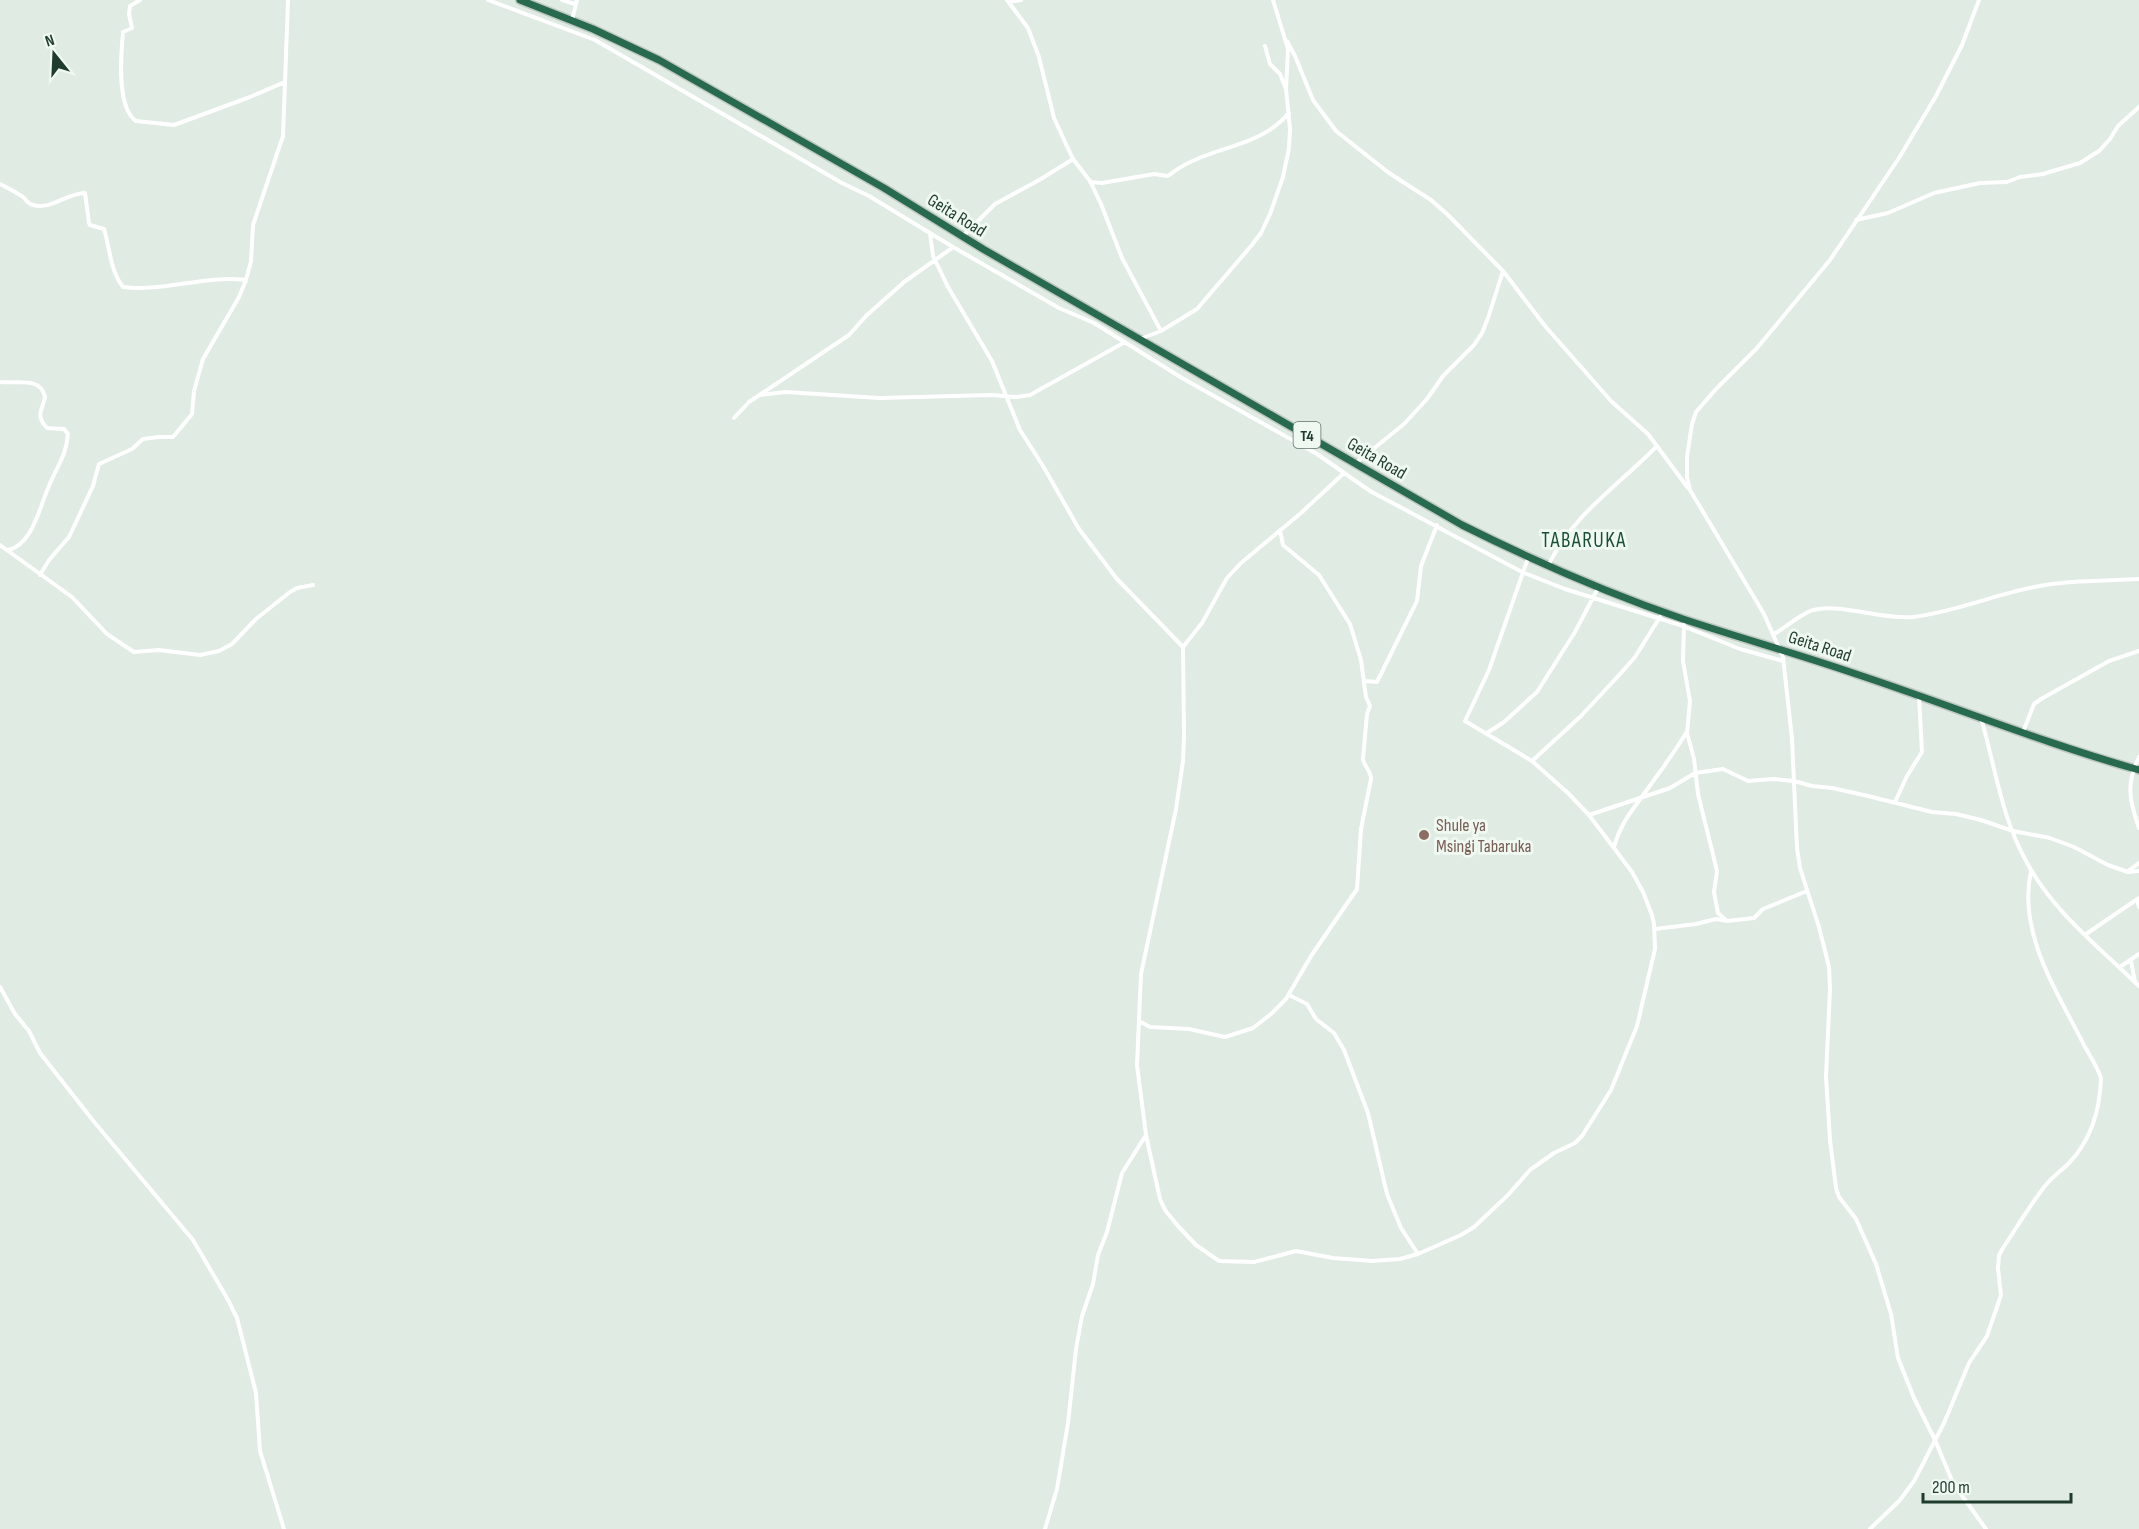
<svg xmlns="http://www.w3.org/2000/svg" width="2139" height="1529" viewBox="0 0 2139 1529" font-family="'Sofia Sans Condensed',sans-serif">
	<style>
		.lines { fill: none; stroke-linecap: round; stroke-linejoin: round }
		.highway-casing { stroke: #c0c8c4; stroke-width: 10 }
		.street { stroke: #fff; stroke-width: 4 }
		.highway { stroke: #286a4d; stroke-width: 7 }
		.education-dot { fill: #8d6e63; stroke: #eff8f1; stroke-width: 2 }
		.labels { text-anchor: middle; stroke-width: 6; stroke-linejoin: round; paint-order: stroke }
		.shield { fill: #eff8f1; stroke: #5d7468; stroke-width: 1.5 }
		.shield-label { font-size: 16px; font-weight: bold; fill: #1f3c2d }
		.street-label { font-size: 18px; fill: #1f3c2d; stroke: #eff8f1 }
		.education-label { font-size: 18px; fill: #785e54; stroke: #eff8f1; text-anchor: start }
		.quarter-label { font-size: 21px; letter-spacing: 1.5px; fill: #194f35; stroke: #eff8f1 }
	</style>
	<rect width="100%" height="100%" fill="#dfebe3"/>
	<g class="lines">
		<defs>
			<path id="highway" d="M520 0 593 29 659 60 884 188 983 249 1462 525C1534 561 1607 593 1683 619 1740 638 1798 654 1856 674 1950 705 2043 743 2139 770"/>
		</defs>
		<use href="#highway" class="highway-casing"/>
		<path class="street" d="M140 0 130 6 129 14 132 28 123 32C121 53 116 107 136 121L174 125 250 97 285 82
			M488 0 595 40 842 183 869 196 953 247 1059 308 1094 323 1182 378 1317 454 1370 491 1522 572 1565 589 1683 626 1740 649 1783 661
			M562 0 575 4
			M1007 0 1028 28 1039 57 1054 118 1065 142 1073 159 1090 181 1101 204 1122 258 1161 331
			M1979 0 1962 45 1936 96 1899 158 1830 260 1757 348 1716 389 1696 412 1692 424 1687 457V477L1690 490 1764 614 1783 657 1792 739 1797 848 1800 868 1819 927 1829 967 1830 989 1826 1077 1830 1140 1836 1188 1839 1197 1856 1219 1876 1264 1891 1314 1898 1358 1914 1398 1935 1440 1953 1483 1986 1529
			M1009 2 1021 0
			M572 20 577 0
			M1287 41 1295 56 1313 100 1336 131 1389 173 1431 200 1448 215 1503 271 1545 326 1611 401 1648 434 1688 488
			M1265 46 1270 64 1280 74 1286 89
			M1090 182 1102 183 1154 174 1168 176C1206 145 1257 151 1289 113
			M0 184C7 187 15 192 22 196 26 199 27 204 33 205 52 210 67 193 85 193L89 223 90 225 104 229C110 248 110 271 123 287 164 292 205 275 246 280
			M1856 220 1888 213 1934 193 1980 183 2007 182 2020 177 2043 174 2080 163 2099 151 2110 139 2118 126 2139 107
			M930 233 933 256 948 287 992 361 1020 430 1043 466 1079 529 1117 579 1183 647
			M963 236 995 204 1041 179 1073 159
			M1140 339 1161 331 1197 309 1251 246 1261 233 1270 214 1283 177 1289 148 1290 129 1286 89 1288 49 1273 0
			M0 382C16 384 41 376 45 397 42 411 35 415 47 428L64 429 68 434C66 457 57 466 49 486 40 505 33 545 8 550
			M760 395 786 392 879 398 992 395 1016 397 1030 395 1125 342
			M734 418 749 402 849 335 866 316 904 282 952 248
			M1356 463 1404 424 1427 399 1443 376 1474 345 1482 333 1488 318 1503 271
			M0 545 72 597 107 634 134 652 159 650 200 655 219 651 232 644 256 619 290 592 297 588 313 585
			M1548 566C1572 515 1619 485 1657 446
			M40 575 49 560 69 537 93 486 99 464 132 449 143 439 158 437H173L192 414 194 391 203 359 239 297 246 280 251 261 253 225 283 136 288 0
			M1684 625 1683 661 1690 701 1687 733 1694 759 1698 794 1717 871 1714 892 1717 908 1718 913 1727 921
			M1774 634C1785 628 1802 613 1813 610 1842 603 1881 620 1913 617 1955 612 1993 595 2034 587 2068 580 2104 581 2139 579
			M1365 681 1377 682 1417 601 1421 566 1437 525
			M1981 718C1995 766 2001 815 2025 859 2051 910 2099 947 2139 986
			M1465 721 1489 670 1528 558
			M2023 732 2034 704 2041 699 2109 661 2139 651
			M1487 733 1504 722 1537 692 1575 632 1598 588
			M2139 757C2126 784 2129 800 2139 828
			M1532 761 1581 716 1621 673 1635 657 1660 617
			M1895 802 1907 776 1922 752 1919 697
			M1589 815 1670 788 1695 773 1723 769 1748 781 1774 779 1794 781 1812 786 1832 788 1868 796 1932 812 1956 814 1981 820 2013 831 2050 838 2074 847 2108 865 2128 872 2139 871
			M1614 847C1621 822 1632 811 1646 791 1660 772 1674 753 1686 733
			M2128 871 2139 863
			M2137 900 2139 907
			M1655 929 1696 924 1716 919 1727 921 1754 918 1763 909 1807 891
			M2086 934 2139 898
			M2131 961 2135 982
			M2120 967 2139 954
			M0 987 15 1014 29 1031 40 1053 95 1123 193 1240 227 1298 237 1318 253 1381 256 1393 260 1451 284 1529
			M1289 995 1307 1004 1316 1019 1334 1033 1344 1050 1368 1113 1387 1194 1401 1228 1418 1254
			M1139 1021 1150 1027 1189 1029 1225 1037 1253 1028 1271 1014 1286 999 1311 956 1357 889 1361 829 1371 779C1371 770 1364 767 1363 759L1367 714 1370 706 1366 697 1361 660 1350 624 1319 575 1283 545 1280 530
			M1146 1135 1160 1199 1165 1210 1178 1226 1196 1245 1219 1261 1254 1262 1296 1251 1333 1258 1372 1261 1400 1259 1418 1254 1461 1235 1474 1227 1508 1195 1530 1170 1554 1153 1575 1143 1582 1136 1611 1090 1637 1026 1655 949 1654 924 1652 915 1643 892 1632 872 1589 815 1568 793 1532 761 1465 721
			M1045 1529 1057 1489 1068 1423 1076 1349 1082 1316 1093 1284 1098 1255 1107 1232 1122 1173 1146 1135 1137 1065 1141 974 1176 809 1183 761 1184 735 1183 647 1202 623 1227 578 1241 563 1301 513 1344 473
			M1870 1529 1900 1500 1914 1481 1944 1423 1969 1363 1987 1336 2001 1295 1998 1269 1999 1255 2003 1248C2017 1227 2030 1205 2045 1186 2052 1177 2061 1171 2069 1163 2091 1140 2100 1109 2101 1078 2097 1066 2090 1056 2084 1045 2058 993 2017 933 2031 871"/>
		<use href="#highway" class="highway"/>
	</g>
	<circle class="education-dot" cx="1424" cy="835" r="6"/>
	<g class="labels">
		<rect class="shield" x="1293.5" y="422" width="27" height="26" rx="4.5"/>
		<g class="shield-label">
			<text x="1307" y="441">T4</text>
		</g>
		<g class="street-label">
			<text transform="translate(957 215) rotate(32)" y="6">Geita Road</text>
			<text transform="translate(1377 458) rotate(30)" y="6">Geita Road</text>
			<text transform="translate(1820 646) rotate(18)" y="6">Geita Road</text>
		</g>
		<g class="education-label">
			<text x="1436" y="831">Shule ya<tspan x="1436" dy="21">Msingi Tabaruka</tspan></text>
		</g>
		<g class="quarter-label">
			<text x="1584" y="547">TABARUKA</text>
		</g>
	</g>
	<g transform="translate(54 54) rotate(342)" stroke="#eff8f1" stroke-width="4.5" paint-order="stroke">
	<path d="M0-4.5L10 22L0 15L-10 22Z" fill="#1f3c2d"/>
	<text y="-9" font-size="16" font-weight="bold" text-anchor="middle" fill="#1f3c2d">N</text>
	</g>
	<path d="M1923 1493v9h148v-9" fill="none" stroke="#1f3c2d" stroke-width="3"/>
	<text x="1932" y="1493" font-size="18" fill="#1f3c2d" stroke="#eff8f1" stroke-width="4.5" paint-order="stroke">200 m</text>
</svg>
